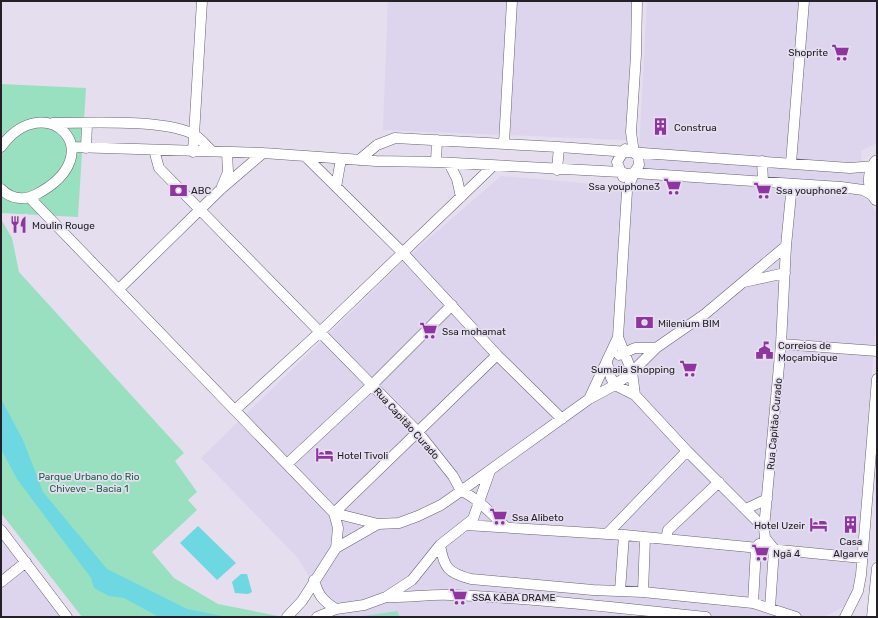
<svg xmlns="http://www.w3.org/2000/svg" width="878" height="618" viewBox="0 0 878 618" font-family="Rubik,sans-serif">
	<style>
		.built { fill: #ddd4ed }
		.green { fill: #99e0c0 }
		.water { fill: #6dd7e2 }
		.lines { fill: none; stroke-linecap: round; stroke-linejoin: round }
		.minor-casing { stroke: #686272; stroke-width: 11 }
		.highway-casing { stroke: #686272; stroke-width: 16 }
		.minor { stroke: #fff; stroke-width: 10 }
		.highway { stroke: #fff; stroke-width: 15 }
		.labels { text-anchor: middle; stroke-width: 3.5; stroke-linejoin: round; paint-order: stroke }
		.poi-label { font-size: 10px; fill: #232127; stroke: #e4deef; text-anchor: start }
		.street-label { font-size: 10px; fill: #232127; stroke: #e4deef }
		.park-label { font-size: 10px; fill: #1f6048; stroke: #e4deef }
	</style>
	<rect width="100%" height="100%" fill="#e4deef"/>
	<path class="built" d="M388 1H636L628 140 383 130Z
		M647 1H877V143L861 151 864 192 877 214V308L854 593 843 607 824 617H400L397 611 356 617H334L298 558 201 458 410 255 501 176 637 188Z
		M1 526 73 617H1Z"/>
	<path class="green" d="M1 84 86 88 78 217 1 213Z
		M1 219 12 238 19 272 184 453 175 461 197 492 188 500 197 510 152 552 174 578 218 604 278 616 277 617H82L1 513Z
		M397 611 400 617H356Z"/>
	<path class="water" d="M1 399 23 440 43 492 107 569 187 609 227 617H159L124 598 109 596 94 588 91 578 17 479 1 449Z
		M198 526 236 563 217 580 180 543Z
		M241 574H247L252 592 248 594 235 593 232 582Z"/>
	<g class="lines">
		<defs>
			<path id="minor" d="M53 123C88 123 160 119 191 133 199 136 206 146 212 151
				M504 143 512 1
				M1 147C45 86 114 153 37 194 24 201 11 199 1 189
				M73 147 263 153 376 161 436 162 621 172 627 174 634 173 841 187 863 190 876 197
				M86 148 87 123
				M154 150 159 168 418 432 453 476 461 491
				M193 152 202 1
				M306 157 403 253 497 355 562 419
				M359 160 377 145 395 138 559 147 850 168 875 166
				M762 161 763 182
				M436 162 437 140
				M449 163 457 179 461 197
				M791 163 804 1
				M557 170 559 147
				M623 177 617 162 625 149
				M336 187 341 159
				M221 189 228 172 227 152
				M30 198 334 513 338 528 336 548
				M744 282 785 273
				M119 289 221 189 263 153
				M618 337 632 372 635 395
				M781 344 877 351
				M619 355 635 348H656
				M607 363 611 378 615 385 635 395 687 451 764 528
				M589 399 618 337 627 191 634 173 639 165 638 156 634 153 631 132 636 55 637 1
				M235 410 321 331 493 166
				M287 464 373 384 452 305
				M461 491C478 498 492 515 506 527
				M746 509 767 499
				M334 513 497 355
				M334 513 378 524
				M466 525 624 535 862 558
				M1 530 67 617
				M607 534 687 451
				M666 539 668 530 719 482
				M440 545C444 568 448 573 471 579L593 590 643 592 753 603 796 617
				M314 580C318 595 323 601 336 609
				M1 582 26 562
				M620 591 624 535
				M643 592 645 538
				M386 597C407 598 428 594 450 595 535 598 621 608 706 617
				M753 603 756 548 759 544
				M770 608 774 549 765 538 764 528 781 344 786 246 792 184
				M287 617 302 601 336 548 378 524 399 523 418 516 441 505 461 491 589 399 615 385 632 372 656 348 705 314 786 246
				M317 617 336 609 364 605 386 597 412 580 440 545 473 519 490 471
				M845 617 858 591 861 575 877 379
				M872 617 877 568"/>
			<path id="highway" d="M877 163C869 174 870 187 877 198"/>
		</defs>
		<use href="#minor" class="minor-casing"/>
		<use href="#highway" class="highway-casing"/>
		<use href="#minor" class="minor"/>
		<use href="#highway" class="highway"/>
	</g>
	<defs>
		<symbol id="supermarket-bare" viewBox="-9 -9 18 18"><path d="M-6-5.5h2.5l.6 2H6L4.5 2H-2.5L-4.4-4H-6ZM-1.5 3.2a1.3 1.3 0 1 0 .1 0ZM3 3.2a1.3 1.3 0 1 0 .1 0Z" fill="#8f35a0" stroke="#e4deef" stroke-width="2.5" paint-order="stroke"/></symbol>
		<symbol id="building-bare" viewBox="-9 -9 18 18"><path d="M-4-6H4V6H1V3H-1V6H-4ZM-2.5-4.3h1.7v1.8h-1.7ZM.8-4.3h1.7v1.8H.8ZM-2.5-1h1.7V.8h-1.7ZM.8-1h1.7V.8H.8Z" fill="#8f35a0" stroke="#e4deef" stroke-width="2.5" paint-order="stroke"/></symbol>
		<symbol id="bank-bare" viewBox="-9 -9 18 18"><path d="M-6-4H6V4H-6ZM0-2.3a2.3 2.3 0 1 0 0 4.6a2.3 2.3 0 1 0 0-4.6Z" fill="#8f35a0" stroke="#e4deef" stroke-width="2.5" paint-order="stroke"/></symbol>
		<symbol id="restaurant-bare" viewBox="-9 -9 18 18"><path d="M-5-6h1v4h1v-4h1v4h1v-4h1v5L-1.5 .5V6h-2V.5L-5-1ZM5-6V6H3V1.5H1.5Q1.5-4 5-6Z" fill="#8f35a0" stroke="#e4deef" stroke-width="2.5" paint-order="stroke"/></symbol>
		<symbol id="civic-bare" viewBox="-9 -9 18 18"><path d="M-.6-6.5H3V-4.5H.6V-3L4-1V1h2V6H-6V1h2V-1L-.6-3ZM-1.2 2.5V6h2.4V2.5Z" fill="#8f35a0" stroke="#e4deef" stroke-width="2.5" paint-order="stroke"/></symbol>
		<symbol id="hotel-bare" viewBox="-9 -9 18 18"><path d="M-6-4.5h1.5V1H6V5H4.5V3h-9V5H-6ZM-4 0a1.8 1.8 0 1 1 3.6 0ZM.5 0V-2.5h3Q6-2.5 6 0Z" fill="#8f35a0" stroke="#e4deef" stroke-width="2.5" paint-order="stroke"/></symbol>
	</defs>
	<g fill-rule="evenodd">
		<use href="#supermarket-bare" x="828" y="40" width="25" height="25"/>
		<use href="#building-bare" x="648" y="114" width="25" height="25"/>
		<use href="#supermarket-bare" x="660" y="174" width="25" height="25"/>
		<use href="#bank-bare" x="166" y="178" width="25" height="25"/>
		<use href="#supermarket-bare" x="750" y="178" width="25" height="25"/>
		<use href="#restaurant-bare" x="6" y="212" width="25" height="25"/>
		<use href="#bank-bare" x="632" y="310" width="25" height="25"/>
		<use href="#supermarket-bare" x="416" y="318" width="25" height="25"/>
		<use href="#civic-bare" x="752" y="338" width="25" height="25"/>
		<use href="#supermarket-bare" x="676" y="356" width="25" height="25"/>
		<use href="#hotel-bare" x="312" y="442" width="25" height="25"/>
		<use href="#supermarket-bare" x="486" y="504" width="25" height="25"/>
		<use href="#building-bare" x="838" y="512" width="25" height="25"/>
		<use href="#hotel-bare" x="806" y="512" width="25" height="25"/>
		<use href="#supermarket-bare" x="748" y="540" width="25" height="25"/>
		<use href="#supermarket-bare" x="446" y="584" width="25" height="25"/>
	</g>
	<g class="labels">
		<g class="poi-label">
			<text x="828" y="56" text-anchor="end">Shoprite</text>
			<text x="674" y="131">Construa</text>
			<text x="660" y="190" text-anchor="end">Ssa youphone3</text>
			<text x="191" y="194">ABC</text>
			<text x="776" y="194">Ssa youphone2</text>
			<text x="32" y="229">Moulin Rouge</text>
			<text x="658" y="327">Milenium BIM</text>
			<text x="442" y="335">Ssa mohamat</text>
			<text x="778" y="349">Correios de<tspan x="778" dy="12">Moçambique</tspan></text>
			<text x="675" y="373" text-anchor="end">Sumaila Shopping</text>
			<text x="337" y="459">Hotel Tivoli</text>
			<text x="512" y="521">Ssa Alibeto</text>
			<text x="805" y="529" text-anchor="end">Hotel Uzeir</text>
			<text x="851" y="545" text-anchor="middle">Casa<tspan x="851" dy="12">Algarve</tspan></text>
			<text x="773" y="557">Ngã 4</text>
			<text x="472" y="601">SSA KABA DRAME</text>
		</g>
		<g class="street-label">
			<text transform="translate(407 423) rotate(48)" y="4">Rua Capitão Curado</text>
			<text transform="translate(774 424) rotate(-85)" y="4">Rua Capitão Curado</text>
		</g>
		<g class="park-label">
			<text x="89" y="480">Parque Urbano do Rio<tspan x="89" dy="12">Chiveve - Bacia 1</tspan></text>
		</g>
	</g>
	<rect width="878" height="618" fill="none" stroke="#232127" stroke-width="4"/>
</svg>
